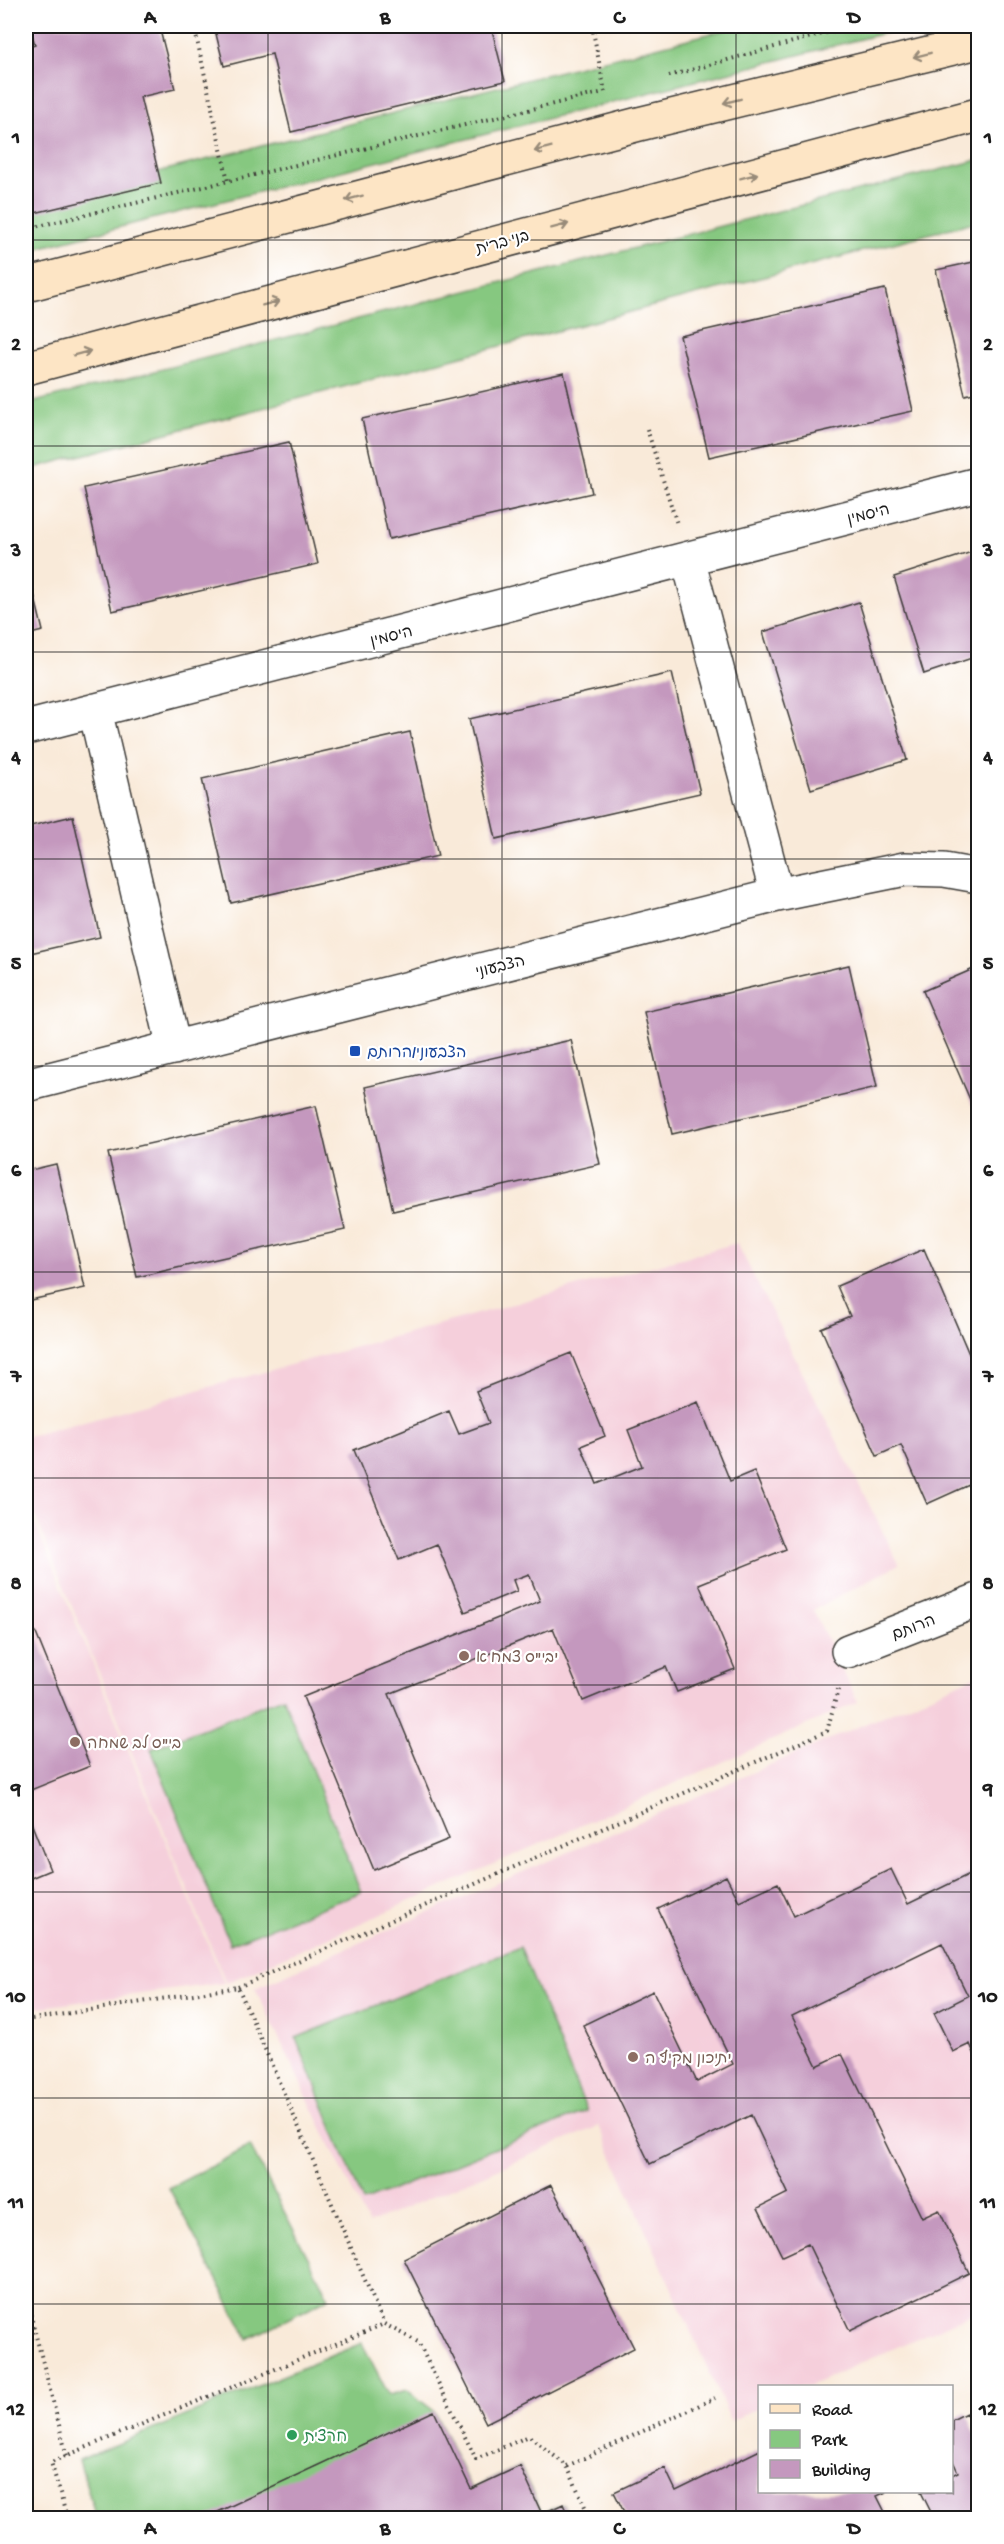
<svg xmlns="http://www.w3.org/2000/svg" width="1004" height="2544" viewBox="0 0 1004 2544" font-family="'Gochi Hand','Playpen Sans Hebrew',sans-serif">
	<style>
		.built { fill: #f5cfdb }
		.green { fill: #86c880; stroke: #51724e; stroke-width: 1.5 }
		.building { fill: #c498be }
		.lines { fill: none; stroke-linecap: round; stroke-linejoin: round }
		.street-casing { stroke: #3d3b38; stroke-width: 36 }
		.secondary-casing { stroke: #3d3b38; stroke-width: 36 }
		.path { stroke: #3d3b38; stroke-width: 4; stroke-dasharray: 1.5 4.5; stroke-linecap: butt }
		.street { stroke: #fff; stroke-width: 33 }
		.secondary { stroke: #fde5c5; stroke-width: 33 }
		.oneway { stroke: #988b79 }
		.grid { fill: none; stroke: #1c1c1c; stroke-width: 1.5; stroke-opacity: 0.55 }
		.transit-dot { fill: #1a4fb4; stroke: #fff; stroke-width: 2 }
		.education-dot { fill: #8d6e63; stroke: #fff; stroke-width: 2 }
		.leisure-dot { fill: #2e9e5b; stroke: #fff; stroke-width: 2 }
		.labels { text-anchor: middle; stroke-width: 4.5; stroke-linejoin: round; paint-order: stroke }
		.street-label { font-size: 16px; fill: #1c1c1c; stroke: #fff }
		.transit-label { font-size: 16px; fill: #164399; stroke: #fff; text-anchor: start }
		.education-label { font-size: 16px; fill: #785e54; stroke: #fff; text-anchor: start }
		.leisure-label { font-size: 16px; fill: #27864d; stroke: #fff; text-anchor: start }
		.neatline { fill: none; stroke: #1c1c1c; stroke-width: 2 }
		.grid-label { font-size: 20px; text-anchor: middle; font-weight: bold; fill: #1c1c1c }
	</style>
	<rect width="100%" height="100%" fill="#fff"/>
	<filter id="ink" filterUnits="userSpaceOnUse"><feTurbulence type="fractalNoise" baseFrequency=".0167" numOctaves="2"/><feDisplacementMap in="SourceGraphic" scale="12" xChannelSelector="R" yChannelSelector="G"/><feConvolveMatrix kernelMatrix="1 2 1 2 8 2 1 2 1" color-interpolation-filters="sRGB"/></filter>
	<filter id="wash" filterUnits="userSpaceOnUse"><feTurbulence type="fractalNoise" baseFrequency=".008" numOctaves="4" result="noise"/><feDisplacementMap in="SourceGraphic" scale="24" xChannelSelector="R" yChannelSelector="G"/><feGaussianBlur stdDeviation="1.35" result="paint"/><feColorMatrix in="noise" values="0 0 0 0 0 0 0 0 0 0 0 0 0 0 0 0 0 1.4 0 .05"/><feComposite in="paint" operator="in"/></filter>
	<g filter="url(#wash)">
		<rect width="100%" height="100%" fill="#f9ead9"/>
		<path class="built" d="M737 1243 899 1564 813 1610 858 1702 226 1983 26 1494V1437Z
			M26 1501 224 1983 26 2009Z
			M978 1675V2311L809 2386H760L759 2408 731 2421 599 2126 368 2224 255 1988Z"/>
		<path class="green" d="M740 26H912L26 251V205Z
			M978 160V221L26 470V404Z
			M283 1697 361 1892 230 1944 151 1749Z
			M520 1947 587 2111 363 2202 296 2038Z
			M250 2146 329 2298 248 2339 169 2188Z
			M362 2343 389 2395 407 2390 434 2411 471 2489 520 2466 542 2513 563 2504 569 2518H96L79 2460Z"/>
		<g id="blocks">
			<path class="building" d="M30 26H159L175 89 140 97 161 183 26 215V48L35 45Z
				M214 26H491L505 81 291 132 272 54 224 66Z
				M978 261V392L965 395 936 270Z
				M885 289 913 411 709 457 680 336Z
				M564 373 592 493 389 539 362 419Z
				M289 442 318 564 112 611 84 488Z
				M978 550V656L924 674 894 577Z
				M26 561 43 631 26 635Z
				M859 602 907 760 811 789 763 632Z
				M672 673 700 793 496 839 469 719Z
				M410 732 438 856 231 903 202 779Z
				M73 816 100 937 26 954V827Z
				M849 965 877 1087 672 1134 644 1012Z
				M978 967V1118L923 991Z
				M571 1040 600 1164 393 1211 365 1087Z
				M316 1106 345 1230 137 1277 108 1153Z
				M56 1164 85 1288 26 1301V1171Z
				M924 1249 978 1375V1481L927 1504 901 1445 877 1456 821 1328 850 1316 837 1286Z
				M571 1353 605 1436 581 1446 597 1484 642 1466 628 1430 698 1402 730 1481 754 1471 786 1549 699 1584 735 1669 677 1692 666 1667 583 1701 553 1628 389 1694 449 1839 374 1870 303 1697 540 1601 529 1574 513 1580 517 1591 465 1612 437 1544 399 1560 354 1450 449 1411 459 1434 489 1423 476 1391Z
				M35 1631 90 1766 26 1792V1635Z
				M26 1810 50 1870 26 1880Z
				M891 1869 908 1904 978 1870V2062L970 2044 953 2052 934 2013 968 1996 942 1943 792 2016 817 2066 842 2054 922 2218 939 2210 969 2273 850 2331 808 2244 782 2256 758 2208 788 2193 751 2115 650 2164 583 2025 653 1991 697 2082 733 2064 658 1909 726 1876 739 1901 778 1883 794 1916Z
				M551 2185 634 2348 486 2423 404 2259Z
				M434 2411 471 2489 520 2466 542 2514 563 2504 569 2518H205Z
				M966 2413 978 2438V2518H934L921 2492H952V2475L958 2472 952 2459V2420Z
				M760 2450V2492H886L877 2496 888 2518H627L614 2492 665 2468 676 2491Z"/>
		</g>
	</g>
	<g filter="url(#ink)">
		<use href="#blocks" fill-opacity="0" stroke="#3d3b38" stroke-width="1.5"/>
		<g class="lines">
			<defs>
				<path id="street" d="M688 559 777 895
					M95 710 174 1048
					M26 728 978 484
					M26 1085 777 895 905 869 944 870 978 876
					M848 1651 978 1600"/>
				<path id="secondary" d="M26 285 639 124 978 42
					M26 368 978 115"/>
			</defs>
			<use href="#street" class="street-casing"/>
			<use href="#secondary" class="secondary-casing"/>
			<path class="path" d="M194 26 228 181
				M592 26 605 92
				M669 76 851 26
				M26 229 604 92
				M647 429 677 524
				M238 1987 827 1731 839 1686
				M26 2020 238 1987 384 2324 418 2342 476 2459 529 2436 567 2466 590 2518
				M26 2297 67 2456
				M567 2466 715 2398
				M67 2518 51 2462 384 2324"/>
			<use href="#street" class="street"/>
			<use href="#secondary" class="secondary"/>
		</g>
		<defs><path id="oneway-shaft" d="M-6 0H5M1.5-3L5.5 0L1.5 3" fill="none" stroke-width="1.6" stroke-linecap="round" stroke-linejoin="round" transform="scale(1.5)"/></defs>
		<g class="oneway">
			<use href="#oneway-shaft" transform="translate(922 55) rotate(166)"/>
			<use href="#oneway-shaft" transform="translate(732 101) rotate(166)"/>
			<use href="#oneway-shaft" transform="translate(543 149) rotate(165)"/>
			<use href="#oneway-shaft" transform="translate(749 176) rotate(-15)"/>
			<use href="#oneway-shaft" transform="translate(354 198) rotate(165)"/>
			<use href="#oneway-shaft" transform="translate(560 226) rotate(-15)"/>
			<use href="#oneway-shaft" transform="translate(271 303) rotate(-15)"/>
			<use href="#oneway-shaft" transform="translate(82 353) rotate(-15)"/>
		</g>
	</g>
	<path class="grid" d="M268 26V2518M502 26V2518M736 26V2518M26 240H978M26 446H978M26 652H978M26 859H978M26 1066H978M26 1272H978M26 1478H978M26 1685H978M26 1892H978M26 2098H978M26 2304H978"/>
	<rect class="transit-dot" x="349" y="1045" width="12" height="12" rx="3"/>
	<g class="education-dot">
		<circle cx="464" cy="1656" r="6"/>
		<circle cx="75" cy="1742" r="6"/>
		<circle cx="633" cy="2057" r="6"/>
	</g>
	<circle class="leisure-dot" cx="292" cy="2435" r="6"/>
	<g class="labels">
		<g class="street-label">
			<text transform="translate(502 241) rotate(-15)" y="6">בני ברית</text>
			<text transform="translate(868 513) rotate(-14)" y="6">היסמין</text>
			<text transform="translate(391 635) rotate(-14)" y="6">היסמין</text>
			<text transform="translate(500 965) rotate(-14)" y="6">הצבעוני</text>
			<text transform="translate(913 1626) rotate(-21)" y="6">הרותם</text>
		</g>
		<g class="transit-label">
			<text x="367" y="1057">הצבעוני/הרותם</text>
		</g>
		<g class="education-label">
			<text x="476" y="1662">בי"ס צמח א'</text>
			<text x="87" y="1748">בי"ס לב שמחה</text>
			<text x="645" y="2063">תיכון מקיף ה'</text>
		</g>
		<g class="leisure-label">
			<text x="304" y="2441">חרצית</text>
		</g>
	</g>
	<rect width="1004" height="2544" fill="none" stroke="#fff" stroke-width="66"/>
	<rect x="758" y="2385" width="195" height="108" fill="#ffffff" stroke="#a4a4a4" stroke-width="1.5"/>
	<rect x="770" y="2404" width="30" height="9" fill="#fde5c5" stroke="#a4a4a4" stroke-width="1.5"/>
	<text x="812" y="2415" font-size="18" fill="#1c1c1c">Road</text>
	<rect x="770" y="2430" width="30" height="18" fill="#86c880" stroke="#a4a4a4" stroke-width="1.5"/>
	<text x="812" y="2445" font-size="18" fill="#1c1c1c">Park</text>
	<rect x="770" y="2460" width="30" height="18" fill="#c498be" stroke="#a4a4a4" stroke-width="1.5"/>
	<text x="812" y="2475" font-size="18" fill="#1c1c1c">Building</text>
	<rect x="33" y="33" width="938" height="2478" class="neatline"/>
	<g class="grid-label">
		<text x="150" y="23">A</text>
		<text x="385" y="23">B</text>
		<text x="619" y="23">C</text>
		<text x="854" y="23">D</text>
		<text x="16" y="143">1</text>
		<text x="988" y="143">1</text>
		<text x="16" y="350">2</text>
		<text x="988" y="350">2</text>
		<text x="16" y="556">3</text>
		<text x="988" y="556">3</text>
		<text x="16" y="763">4</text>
		<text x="988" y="763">4</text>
		<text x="16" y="969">5</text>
		<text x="988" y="969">5</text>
		<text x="16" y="1176">6</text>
		<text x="988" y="1176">6</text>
		<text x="16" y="1382">7</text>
		<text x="988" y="1382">7</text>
		<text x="16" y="1589">8</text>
		<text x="988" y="1589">8</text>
		<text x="16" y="1795">9</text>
		<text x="988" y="1795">9</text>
		<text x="16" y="2002">10</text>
		<text x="988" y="2002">10</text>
		<text x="16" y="2208">11</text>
		<text x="988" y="2208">11</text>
		<text x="16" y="2415">12</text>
		<text x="988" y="2415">12</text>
		<text x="150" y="2534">A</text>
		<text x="385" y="2534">B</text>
		<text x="619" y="2534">C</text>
		<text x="854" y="2534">D</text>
	</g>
</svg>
